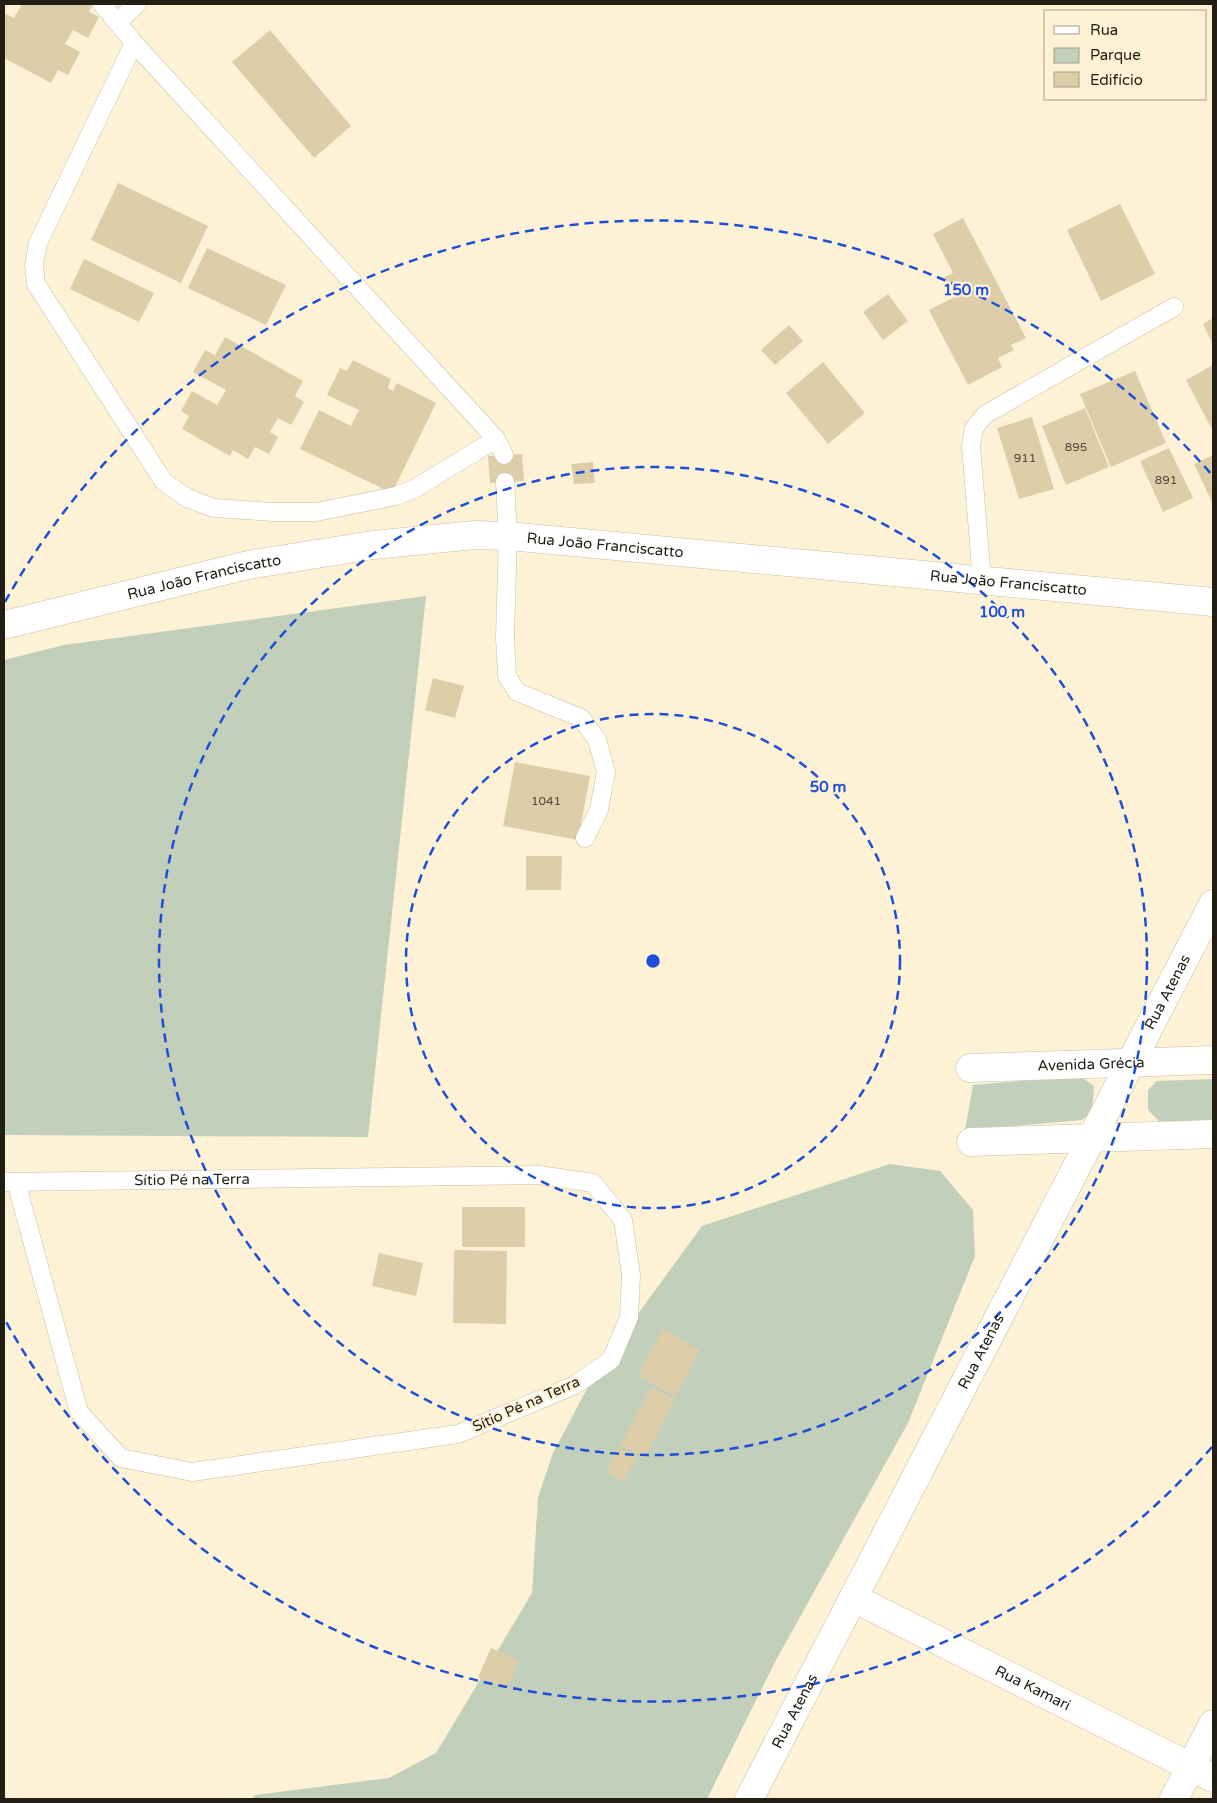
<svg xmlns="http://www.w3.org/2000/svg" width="1217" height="1803" viewBox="0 0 1217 1803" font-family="'Varela Round',sans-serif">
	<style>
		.green { fill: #c2cfbb }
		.building { fill: #ddcea9 }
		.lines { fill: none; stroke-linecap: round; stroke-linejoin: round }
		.lane-casing { stroke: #c8bea3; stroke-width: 19 }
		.street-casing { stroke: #c8bea3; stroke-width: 29 }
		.secondary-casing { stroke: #c8bea3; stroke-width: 29 }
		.lane { stroke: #fff; stroke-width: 18 }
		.street { stroke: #fff; stroke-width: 28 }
		.secondary { stroke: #fff; stroke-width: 28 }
		.ring { fill: none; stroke: #1d4ed8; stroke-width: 2.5; stroke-dasharray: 9 6 }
		.labels { text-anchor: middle; stroke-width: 4.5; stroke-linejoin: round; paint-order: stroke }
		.number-label { font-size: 12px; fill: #514a39 }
		.street-label { font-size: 15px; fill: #221e14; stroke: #fdf2d5 }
		.centre { fill: #1d4ed8; stroke: #fdf2d5; stroke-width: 2.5 }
		.ring-label { font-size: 15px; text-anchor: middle; font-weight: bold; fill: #1d4ed8; stroke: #fdf2d5; stroke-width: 4.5; stroke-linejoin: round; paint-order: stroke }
	</style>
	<rect width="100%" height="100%" fill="#fdf2d5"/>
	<path class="green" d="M426 596 368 1137 4 1135V660L64 645Z
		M1080 1076 1094 1086 1092 1112 1082 1120 965 1130 973 1085Z
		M1213 1079V1122L1161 1123 1148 1110V1090L1157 1081Z
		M890 1164 940 1171 973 1210 975 1256 908 1423 776 1660 707 1799H251L255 1795 389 1778 436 1753 532 1593 538 1497 553 1453 597 1370 702 1226Z"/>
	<path class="building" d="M22 4H93L89 12 99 17 88 38 73 30 65 44 80 52 68 75 58 70 51 83 4 58V13L14 18Z
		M270 30 351 126 314 158 232 62Z
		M118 183 208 226 181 283 91 240Z
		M1120 204 1155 274 1101 301 1067 230Z
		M963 218 1026 338 1011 345 1014 350 998 358 1002 367 968 385 929 310 955 297 944 277 953 273 933 234Z
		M207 248 286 285 266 325 188 288Z
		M84 259 154 293 139 322 70 289Z
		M888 294 908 321 883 340 863 312Z
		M1213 318V344L1203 324Z
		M789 325 803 341 775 365 761 350Z
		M225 337 303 381 295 396 304 402 291 425 278 418 270 432 278 437 269 454 255 447 248 459 233 450 230 456 182 429 189 416 181 411 192 391 217 405 226 390 193 372 205 350 215 355Z
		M353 360 391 379 388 388 393 391 397 383 436 403 392 493 300 449 319 410 351 426 359 410 327 395 340 368 347 371Z
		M823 362 865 413 828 444 786 393Z
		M1213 365V431L1186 380Z
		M1135 371 1166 443 1111 467 1080 394Z
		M1085 408 1109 467 1066 485 1042 426Z
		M1032 417 1054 489 1019 499 997 428Z
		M1169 448 1193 498 1163 512 1140 461Z
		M522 454 524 481 490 483 488 456Z
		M1213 455V504L1194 464Z
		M593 462 595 483 574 484 571 464Z
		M433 678 464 686 455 718 425 710Z
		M515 762 590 776 578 840 503 826Z
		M526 856H562L561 890H526Z
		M462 1207H525V1247H462Z
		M454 1250 507 1251 506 1324 453 1323Z
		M379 1253 423 1263 416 1296 372 1286Z
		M663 1329 700 1350 675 1396 637 1376Z
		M652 1387 675 1400 644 1458 620 1445Z
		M618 1448 637 1457 624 1482 606 1472Z
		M491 1648 519 1660 507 1689 478 1677Z"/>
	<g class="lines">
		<defs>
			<g id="lane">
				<path d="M102 4 134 43 496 439 504 455"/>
				<path d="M117 22 137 4"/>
				<path d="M134 43 38 243 34 265 36 284 164 482 187 498 214 508 273 512H316L396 496 414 489 496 439"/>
				<path d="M505 482 508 536 505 637 507 676 517 692 581 718 597 740 606 772 599 810 585 838"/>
				<path d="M982 580 971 446 974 428 986 414 1174 307"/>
				<path id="s1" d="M4 1182 539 1175 593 1183 623 1220 631 1275 629 1317 611 1360 575 1385 458 1434 192 1472 121 1458 79 1412 16 1182"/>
			</g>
			<g id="street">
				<path id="s2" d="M970 1068 1213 1060"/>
				<path d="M971 1142 1213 1134"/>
				<path id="s3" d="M853 1598 1213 1778"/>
				<path id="s4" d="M749 1799 1213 904"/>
				<path d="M1174 1799 1213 1724"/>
			</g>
			<g id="secondary">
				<path id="s5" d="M4 625 248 565 373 545 475 535 508 536 1213 602"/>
			</g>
		</defs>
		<use href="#lane" class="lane-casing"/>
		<use href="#street" class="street-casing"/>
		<use href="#secondary" class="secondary-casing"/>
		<use href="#lane" class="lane"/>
		<use href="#street" class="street"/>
		<use href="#secondary" class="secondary"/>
	</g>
	<g class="ring">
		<circle cx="653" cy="961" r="247"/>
		<circle cx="653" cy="961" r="494"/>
		<path d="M1212 1447A741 741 0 0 1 5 1320M5 602A741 741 0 0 1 1212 475"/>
	</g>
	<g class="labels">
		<g class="number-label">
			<text x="1076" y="451">895</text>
			<text x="1025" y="462">911</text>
			<text x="1166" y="484">891</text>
			<text x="546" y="805">1041</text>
		</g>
		<g class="street-label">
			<text dy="5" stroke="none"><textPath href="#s5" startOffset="611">Rua João Franciscatto</textPath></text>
			<text dy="5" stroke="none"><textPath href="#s5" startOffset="206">Rua João Franciscatto</textPath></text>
			<text dy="5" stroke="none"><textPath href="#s5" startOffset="1016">Rua João Franciscatto</textPath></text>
			<text dy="5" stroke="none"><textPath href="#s4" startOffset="909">Rua Atenas</textPath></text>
			<text dy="5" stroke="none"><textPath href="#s2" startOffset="121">Avenida Grécia</textPath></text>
			<text dy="5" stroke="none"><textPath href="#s1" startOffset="188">Sítio Pé na Terra</textPath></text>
			<text dy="5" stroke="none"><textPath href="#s4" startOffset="504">Rua Atenas</textPath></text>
			<text transform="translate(526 1404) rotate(-24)" y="5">Sítio Pé na Terra</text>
			<text dy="5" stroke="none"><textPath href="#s3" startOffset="201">Rua Kamari</textPath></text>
			<text dy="5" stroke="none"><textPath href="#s4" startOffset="99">Rua Atenas</textPath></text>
		</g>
	</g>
	<circle cx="653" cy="961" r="8" class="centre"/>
	<g class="ring-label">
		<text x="966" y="295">150 m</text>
		<text x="1002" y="617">100 m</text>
		<text x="828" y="792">50 m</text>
	</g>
	<rect width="1217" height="1803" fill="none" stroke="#221e14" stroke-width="10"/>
	<rect x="1044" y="10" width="162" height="90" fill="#fdf2d5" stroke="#a59d88"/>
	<rect x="1054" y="26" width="25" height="8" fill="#ffffff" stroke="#a59d88"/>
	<text x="1090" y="35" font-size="15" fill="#221e14">Rua</text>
	<rect x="1054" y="48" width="25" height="15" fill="#c2cfbb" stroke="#a59d88"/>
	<text x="1090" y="60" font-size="15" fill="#221e14">Parque</text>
	<rect x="1054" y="72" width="25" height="15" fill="#ddcea9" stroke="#a59d88"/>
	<text x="1090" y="85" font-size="15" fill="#221e14">Edifício</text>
</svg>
